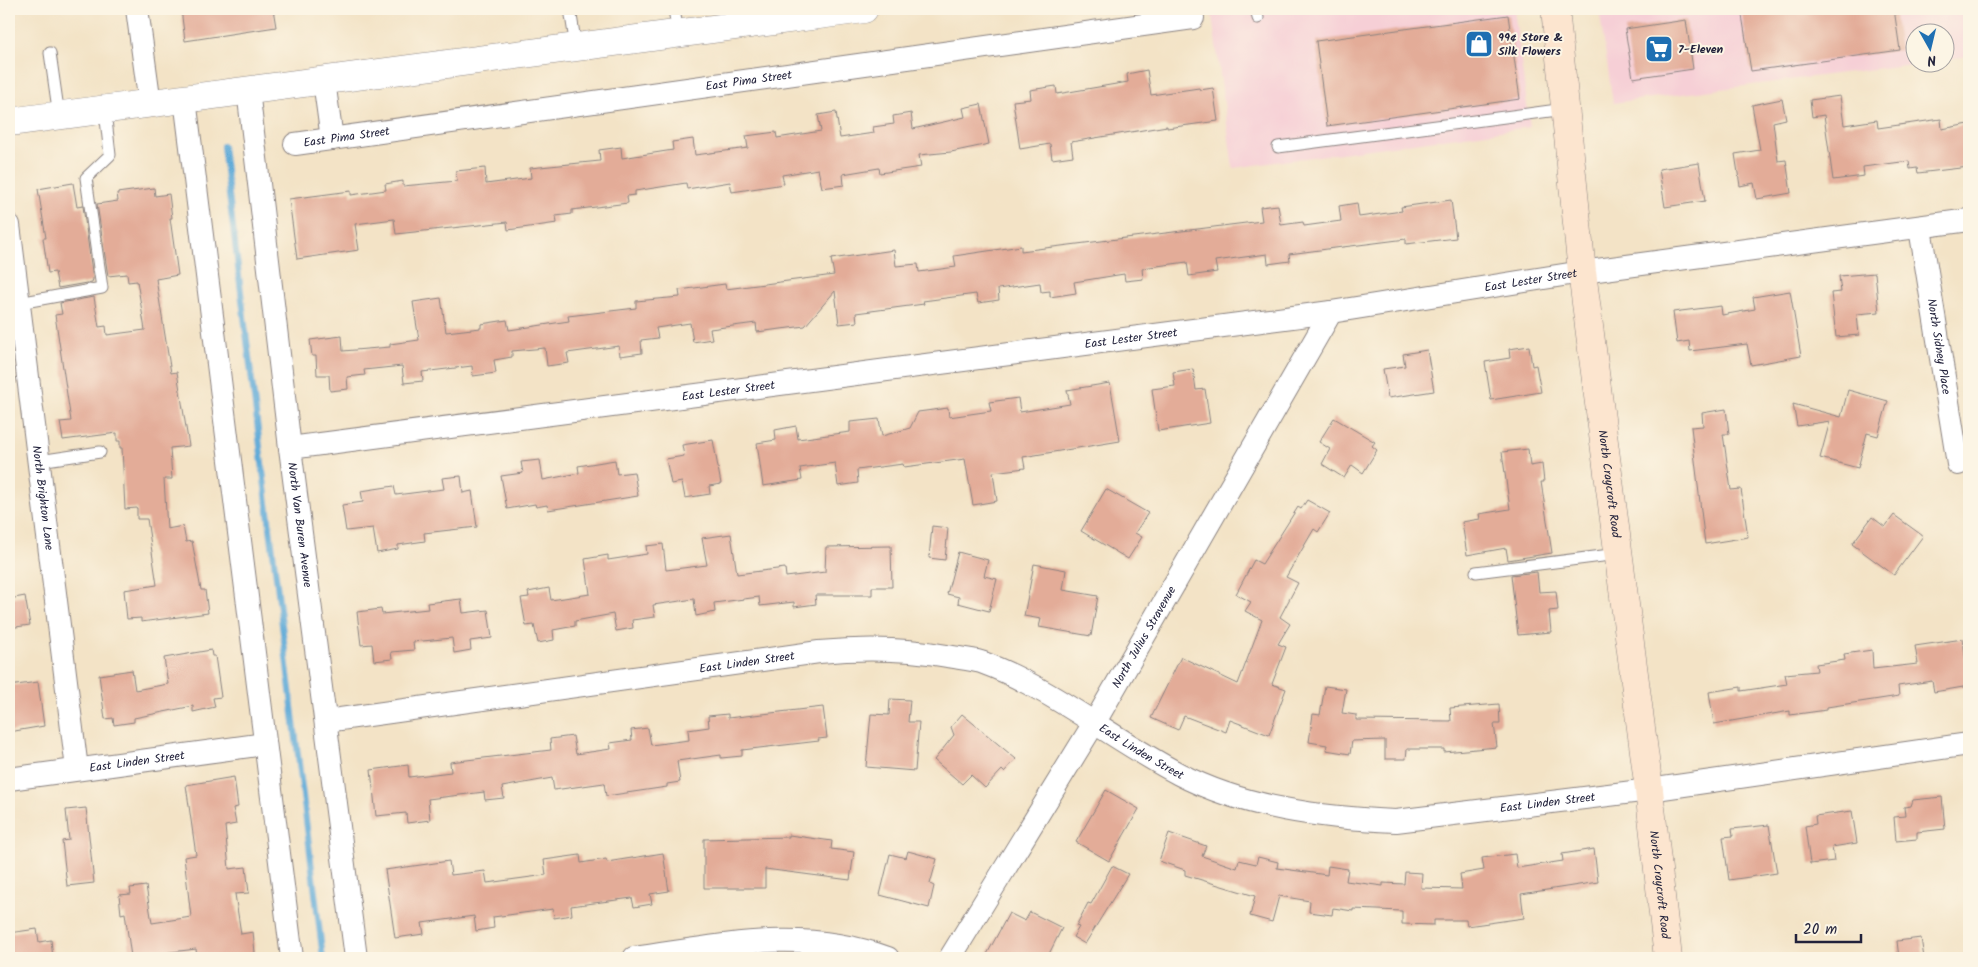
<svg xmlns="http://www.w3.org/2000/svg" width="1978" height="967" viewBox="0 0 1978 967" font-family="Kalam,sans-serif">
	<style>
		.built { fill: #f6cfd6 }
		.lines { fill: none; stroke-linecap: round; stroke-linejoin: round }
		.stream { stroke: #60abd8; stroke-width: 6 }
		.building { fill: #e3ac98 }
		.service-casing { stroke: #8a8280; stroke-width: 13 }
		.minor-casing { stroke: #8a8280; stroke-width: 24 }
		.tertiary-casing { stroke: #8a8280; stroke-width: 29 }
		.secondary-casing { stroke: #8a8280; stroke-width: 29 }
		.service { stroke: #fff; stroke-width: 11 }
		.minor { stroke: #fff; stroke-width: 22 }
		.tertiary { stroke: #fff; stroke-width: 28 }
		.secondary { stroke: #fce5cf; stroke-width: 28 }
		.labels { text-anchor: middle; stroke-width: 4; stroke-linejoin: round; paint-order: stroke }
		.poi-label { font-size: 12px; font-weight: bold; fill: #22223b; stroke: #fcf5e5; text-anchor: start }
		.street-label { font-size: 12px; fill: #22223b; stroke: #fcf5e5 }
	</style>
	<rect width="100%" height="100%" fill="#fcf5e5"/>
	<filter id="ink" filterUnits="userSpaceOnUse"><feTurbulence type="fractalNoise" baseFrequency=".02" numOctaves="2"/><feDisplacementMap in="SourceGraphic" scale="10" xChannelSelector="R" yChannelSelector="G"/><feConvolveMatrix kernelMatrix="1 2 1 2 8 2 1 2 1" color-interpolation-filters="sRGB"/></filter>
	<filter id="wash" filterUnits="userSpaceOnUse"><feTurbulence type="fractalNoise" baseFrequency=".0096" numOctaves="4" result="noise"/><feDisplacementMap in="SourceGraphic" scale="20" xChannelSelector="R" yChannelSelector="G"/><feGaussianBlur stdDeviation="1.12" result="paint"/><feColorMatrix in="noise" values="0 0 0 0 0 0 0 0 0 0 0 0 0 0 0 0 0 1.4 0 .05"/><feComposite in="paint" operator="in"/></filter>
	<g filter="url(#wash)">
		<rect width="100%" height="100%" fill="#f3e3c6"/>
		<path class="built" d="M1211 9H1514L1530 127 1233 168Z
			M1599 9H1969V56L1946 59V32H1916V62L1920 63 1613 103Z"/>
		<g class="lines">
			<path class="stream" d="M223 146 323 958"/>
		</g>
		<g id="blocks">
			<path class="building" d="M181 9H273L276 27 185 41Z
				M1741 9H1894L1900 50 1751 71Z
				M1508 15 1520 99 1327 126 1316 41Z
				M1686 20 1693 69 1633 78 1625 29Z
				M1147 70 1151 95 1199 88 1200 90 1213 88 1218 121 1167 128V126L1071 142 1073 156 1052 159 1050 144 1020 149 1013 101 1031 99 1030 90 1056 86 1057 94 1128 82 1127 74Z
				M1840 96 1844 125 1877 120 1878 128 1941 119 1942 129 1969 124V167L1918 173 1917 168 1910 169 1909 161 1863 167 1864 176 1833 180 1824 115 1812 117 1810 100Z
				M1782 99 1786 119 1773 122 1778 161 1786 160 1791 193 1757 199 1754 183 1740 186 1735 154 1760 150 1752 105Z
				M981 104 989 144 951 152 919 155 921 167 880 173 879 168 843 174 844 185 822 188 818 169 782 175 784 184 732 192 730 182 687 189 686 183 635 191V195L627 196 628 203 572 210V214L556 216 557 223 508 230 507 222 396 234 394 219 355 224 359 250 297 259 289 199 351 191V195L386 190 385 184 403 181V186L457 181 456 171 485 168 486 184 531 178 530 168 600 161 599 150 621 147 622 158 673 150 672 142 693 139 695 155 748 148 746 136 776 132 777 138 821 131 818 115 836 112 840 138 874 133 873 127 894 124 893 116 911 113 913 129 965 117 963 108Z
				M1699 163 1705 201 1665 207 1659 169Z
				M73 183 77 207 83 206 93 279 92 282 58 288 55 272 48 273 43 238H46L38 189Z
				M154 188 155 196 169 194 172 218H170L178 275 156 279 171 373 177 372 189 446 170 448 172 479H164L167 529 183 526 186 542 192 541 201 590H205L208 613 141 622V618L127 619 124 590 157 585 147 519H137V508L125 509 122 448H120V441H117V433L63 440 60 422 71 421 55 315 62 314 60 303 94 297 99 327 106 326 107 335 145 330 137 281 128 282 127 274 108 276 97 204 118 201 117 193Z
				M1451 200 1456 238 1406 244V239L1335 248 1289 254 1290 261 1268 264 1267 254 1215 261 1217 272 1189 276 1187 262 1142 268 1143 279 1125 281 1124 274 1074 282 1076 293 1050 297V291L1041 292 1040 283 998 289 999 300 978 303 976 294 923 301 924 304 856 313 857 322 839 324 835 291 805 326 757 332 756 323 710 329 712 339 693 342 690 323 656 328 658 338 641 340 642 353 620 356 619 346 567 353 569 363 547 366 545 348 512 351V357L494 360 496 373 473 376 472 366 422 372 423 381 404 383 402 366 364 370 365 375 347 377 348 389 330 391 329 375H317L316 356H312L310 340 342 336 343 351 390 347V344L419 340 413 302 441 298 446 332 481 328V324L507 320 509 330 569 321 568 316 636 308V301L680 297 679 290 725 284 726 289 834 275 831 259 894 250 896 266 918 264 919 272 956 267 954 256 1021 246V251L1262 221 1260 207 1278 205 1281 225 1303 222 1304 226 1341 221 1339 206 1357 203 1359 217 1402 211 1401 207Z
				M1875 273 1879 312 1857 314 1859 335 1836 337 1831 293 1841 292 1839 276Z
				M1790 291 1801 356 1751 365 1747 344 1690 351 1689 341 1677 343 1673 312 1721 306 1722 315 1755 309 1753 297Z
				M1529 346 1532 366 1536 365 1541 392 1491 400 1485 362 1510 358 1509 349Z
				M1427 350 1434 391 1388 398 1383 369 1405 366 1403 354Z
				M1193 369 1196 390 1205 389 1210 423 1158 431 1152 389 1175 386 1173 372Z
				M1110 383 1120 441 1023 457 1025 468 993 472 997 501 973 505 965 459 904 467 903 464 857 470 858 483 838 486 835 463 800 468 802 480 763 486 757 443 776 440 775 430 796 426 798 439 850 432V422L879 419 882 436 910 428 918 412 948 408 949 417 991 411 989 402 1018 398 1020 412 1070 404 1067 390Z
				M1848 390 1888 401 1878 436 1867 433 1858 468 1820 458 1830 421 1797 426 1793 404 1841 417Z
				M1726 409 1729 434H1723L1731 490 1741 489 1748 537 1705 544 1691 427 1703 426 1702 413Z
				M1334 418 1375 442 1372 446 1377 450 1363 473 1352 465 1344 478 1322 464 1330 449 1319 442Z
				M713 440 721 484 709 486 710 494 685 498 682 482 671 484 666 459 684 456 682 445Z
				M1528 449 1530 466 1542 464 1544 482H1541L1552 553 1508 560 1506 548 1467 555 1462 522 1480 519 1479 514 1510 509 1502 452Z
				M540 460 543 480 579 473 578 466 615 460 617 474 634 472 638 496 548 510 547 505 536 507 535 504 507 509 501 476 523 473 521 462Z
				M461 476 463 493 472 491 477 527 424 533 425 541 398 545V549L377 553 373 528 346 531 342 505 363 502 361 491 394 486 396 495 444 489 442 478Z
				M1106 489 1148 513 1135 533 1142 537 1128 559 1081 531Z
				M1307 500 1330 513 1318 532 1314 529 1286 577 1298 583 1280 617 1290 624 1278 644 1286 647 1272 684 1286 689 1269 735 1230 720 1226 732 1184 716 1178 730 1151 718 1181 657 1238 684 1262 620 1245 611 1251 602 1236 594 1254 560 1262 564 1298 507 1301 509Z
				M1894 515 1923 536 1894 575 1852 544 1872 517 1885 527Z
				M932 526 948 528 945 560 929 558Z
				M731 534 737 574 785 568 786 577 825 572 826 547 891 546 892 587H872V595H815L816 604 794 607V602L760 606 759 597 714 603 715 612 696 616 694 599 653 605 655 617 632 620 633 628 616 631 613 614 575 621V626L553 630 554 640 538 643 534 625 526 626 521 598 529 597 528 592 549 588 551 600 590 594 585 559 608 555V560L647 554 646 546 663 544 666 570 707 565 702 538Z
				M958 552 988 560 984 576 997 579 989 611 958 603 959 597 947 594Z
				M1034 564 1066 570 1063 590 1098 596 1091 636 1039 627 1041 619 1024 616Z
				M1537 572 1539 592 1556 591 1558 610 1549 611 1551 632 1518 635 1511 575Z
				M25 596 30 625 9 628V599Z
				M461 599 463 613 488 610 492 638 470 641 471 650 454 653 452 638 413 642 414 650 391 652 392 659 374 661 372 644 361 645 357 612 381 609 382 614 428 609 427 603Z
				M1963 639 1969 686 1934 692 1932 681 1898 686 1899 696 1827 707V710L1790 715V711L1714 724 1709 692 1741 687V691L1787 684 1785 674 1817 671 1816 664 1845 660 1844 654 1872 650 1873 669 1918 664 1915 646Z
				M211 650 212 656H215L221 697 213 698 215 707 193 712V706L134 718V722L114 725 113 718 105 719 99 675 132 670 135 690 168 684 164 658Z
				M38 682 44 726 9 732V686Z
				M1325 686 1346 689 1342 713 1356 715V720L1451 721 1450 708 1499 704 1500 724H1494L1497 747 1444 752V749H1407L1406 759H1385V740L1352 741 1350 754 1326 750 1327 745 1309 742 1313 714 1320 715Z
				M890 699 910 700 908 722H919L915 771 866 767 871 714 889 715Z
				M823 707 827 738 818 739 819 741 742 750V756L721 758V755L677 761 680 782 667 784V787L606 796 604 783 554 790 552 778 502 787 504 798 485 800 484 792 428 799 430 820 407 823 406 813 376 816 371 770 408 765 409 777 451 772 450 762 551 750 550 739 573 736 576 754 611 749 610 743 632 740 631 730 648 728 651 745 689 740 688 730 709 727 708 716 728 714V718Z
				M962 714 1016 759 1004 772 1002 770 985 788 971 775 962 784 934 760 954 735 951 727Z
				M234 777 238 807 233 808 236 824 225 826 229 869 246 867 249 893 235 894 241 934 253 932 255 953 242 955V958H197L196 949 131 957 125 913 121 914 119 895 131 894 130 888 146 886 152 923 191 917 184 857 196 855 186 785Z
				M1106 790 1139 809 1109 861 1076 842Z
				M1942 797 1945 829 1917 832V839L1896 841 1894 817 1905 816 1904 807 1911 806 1913 800Z
				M86 808 94 883 67 886 62 841 69 840 66 810Z
				M1852 811 1857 843 1832 847 1834 861 1810 864 1805 826 1816 824 1815 816Z
				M1769 825 1777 873 1729 880 1723 837 1733 836 1732 829Z
				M1169 833 1206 846 1202 856 1237 868 1239 860 1256 864 1258 857 1278 862 1277 868 1327 875 1328 866 1348 869 1346 881 1383 886V883L1404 884 1405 872 1422 873 1421 888 1462 889 1460 874 1484 870 1482 858 1515 854 1517 868 1563 861 1562 854 1594 849 1598 882 1521 894 1524 918 1467 926 1466 920H1434V925L1402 924V911L1353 909V911L1333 908 1332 915 1309 912 1310 901 1279 896 1272 922 1250 916 1255 896 1185 875V870L1159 861Z
				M789 835 832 841 831 849 854 852 850 880 765 869V888H704V839L789 837Z
				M908 851 937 859 930 884 934 886 929 908 880 895 890 854 906 858Z
				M663 853 669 891 650 894 652 904 634 907 632 898 571 906 572 915 554 918 553 909 493 917 494 928 476 931 474 916 422 923 424 934 395 938 385 870 449 861 451 875 485 871 487 883 546 875 544 860 580 855 581 863 606 859 607 862Z
				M1112 866 1128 874 1085 944 1073 937 1079 927 1076 926 1088 903 1091 904Z
				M1030 912 1062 928 1047 958H985L1009 913 1025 921Z
				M37 929 39 942 51 940 53 958H9V933Z
				M1921 938 1924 958H1899L1897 941Z"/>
		</g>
	</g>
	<g filter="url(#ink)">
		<use href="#blocks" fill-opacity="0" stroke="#8a8280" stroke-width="1"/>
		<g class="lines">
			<defs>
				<path id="service" d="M570 9 576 47
					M674 9 678 34
					M1256 9 1258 18
					M50 53 59 116
					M1278 147 1565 109
					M19 303 102 288 86 178 110 155 105 111
					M39 461 100 452
					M1476 572 1618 554"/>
				<g id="minor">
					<path d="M137 9 150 104"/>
					<path d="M324 81 332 139"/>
					<path id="s1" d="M248 90 290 448 356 958"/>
					<path d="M185 99 292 958"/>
					<path id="s2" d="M295 144 1193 18 1192 9"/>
					<path id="s3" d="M9 225 77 769"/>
					<path id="s4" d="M1920 228 1958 464"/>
					<path id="s5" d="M290 448 1331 312 1582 272 1969 220"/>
					<path id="s6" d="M326 721 819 652C863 648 904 648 947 656 958 658 970 659 981 662 1052 688 1112 739 1179 774 1244 808 1323 818 1396 821L1649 790 1969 744"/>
					<path id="s7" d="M9 779 264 744"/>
					<path d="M634 958C722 946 800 926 888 958"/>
					<path id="s8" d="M950 958 1096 720 1331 312"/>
				</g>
				<path id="tertiary" d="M9 122 864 9"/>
				<g id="secondary">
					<path id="s9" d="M1555 9 1582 272 1649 790 1668 958"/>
				</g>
			</defs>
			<use href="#service" class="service-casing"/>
			<use href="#minor" class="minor-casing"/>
			<use href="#tertiary" class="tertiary-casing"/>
			<use href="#secondary" class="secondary-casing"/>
			<use href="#service" class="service"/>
			<use href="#minor" class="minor"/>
			<use href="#tertiary" class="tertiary"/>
			<use href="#secondary" class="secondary"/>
		</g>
	</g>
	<defs>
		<symbol id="shop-square" viewBox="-11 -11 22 22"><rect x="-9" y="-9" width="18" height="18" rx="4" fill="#1f6fb2" stroke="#fcf5e5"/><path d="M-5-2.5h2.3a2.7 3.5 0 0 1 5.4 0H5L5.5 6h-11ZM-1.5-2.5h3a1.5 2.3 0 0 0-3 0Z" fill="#fff"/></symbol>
		<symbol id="supermarket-square" viewBox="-11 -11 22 22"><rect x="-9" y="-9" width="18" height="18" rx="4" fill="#1f6fb2" stroke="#fcf5e5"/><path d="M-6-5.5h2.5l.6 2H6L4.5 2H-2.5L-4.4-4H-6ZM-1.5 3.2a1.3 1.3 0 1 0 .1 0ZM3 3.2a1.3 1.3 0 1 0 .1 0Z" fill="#fff"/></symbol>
	</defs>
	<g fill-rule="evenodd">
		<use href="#shop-square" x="1463" y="28" width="32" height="32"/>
		<use href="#supermarket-square" x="1643" y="33" width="32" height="32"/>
	</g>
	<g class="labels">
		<g class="poi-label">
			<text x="1498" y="41">99¢ Store &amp;<tspan x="1498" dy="14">Silk Flowers</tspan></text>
			<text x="1678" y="53">7-Eleven</text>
		</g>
		<g class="street-label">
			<text dy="4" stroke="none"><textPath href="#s2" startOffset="458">East Pima Street</textPath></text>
			<text dy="4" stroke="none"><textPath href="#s2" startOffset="52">East Pima Street</textPath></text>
			<text dy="4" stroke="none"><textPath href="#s5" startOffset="1252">East Lester Street</textPath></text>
			<text dy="4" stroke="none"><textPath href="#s5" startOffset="848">East Lester Street</textPath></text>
			<text dy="4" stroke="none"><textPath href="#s4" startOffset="120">North Sidney Place</textPath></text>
			<text dy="4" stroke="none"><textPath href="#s5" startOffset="442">East Lester Street</textPath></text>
			<text dy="4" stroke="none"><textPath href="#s9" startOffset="478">North Craycroft Road</textPath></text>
			<text dy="4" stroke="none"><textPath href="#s3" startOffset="275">North Brighton Lane</textPath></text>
			<text dy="4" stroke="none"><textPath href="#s1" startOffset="438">North Van Buren Avenue</textPath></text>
			<text dy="4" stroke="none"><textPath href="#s8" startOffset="375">North Julius Stravenue</textPath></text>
			<text dy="4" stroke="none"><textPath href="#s6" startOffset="425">East Linden Street</textPath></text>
			<text dy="4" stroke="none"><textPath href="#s6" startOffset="845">East Linden Street</textPath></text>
			<text dy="4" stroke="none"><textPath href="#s7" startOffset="129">East Linden Street</textPath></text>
			<text dy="4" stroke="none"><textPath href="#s6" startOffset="1265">East Linden Street</textPath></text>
			<text dy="4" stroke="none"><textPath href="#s9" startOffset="882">North Craycroft Road</textPath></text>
		</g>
	</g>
	<rect width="1978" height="967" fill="none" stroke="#fcf5e5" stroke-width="30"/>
	<g transform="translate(1930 48) rotate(172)"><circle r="24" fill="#fcf5e5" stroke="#a5a1a1"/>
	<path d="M0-4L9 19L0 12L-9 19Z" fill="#1f6fb2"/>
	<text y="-8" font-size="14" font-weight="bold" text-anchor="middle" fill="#22223b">N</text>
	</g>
	<path d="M1796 934v8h65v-8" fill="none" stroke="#22223b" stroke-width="2.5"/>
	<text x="1803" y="934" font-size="15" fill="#22223b" stroke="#fcf5e5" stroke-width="4" paint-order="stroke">20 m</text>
</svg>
